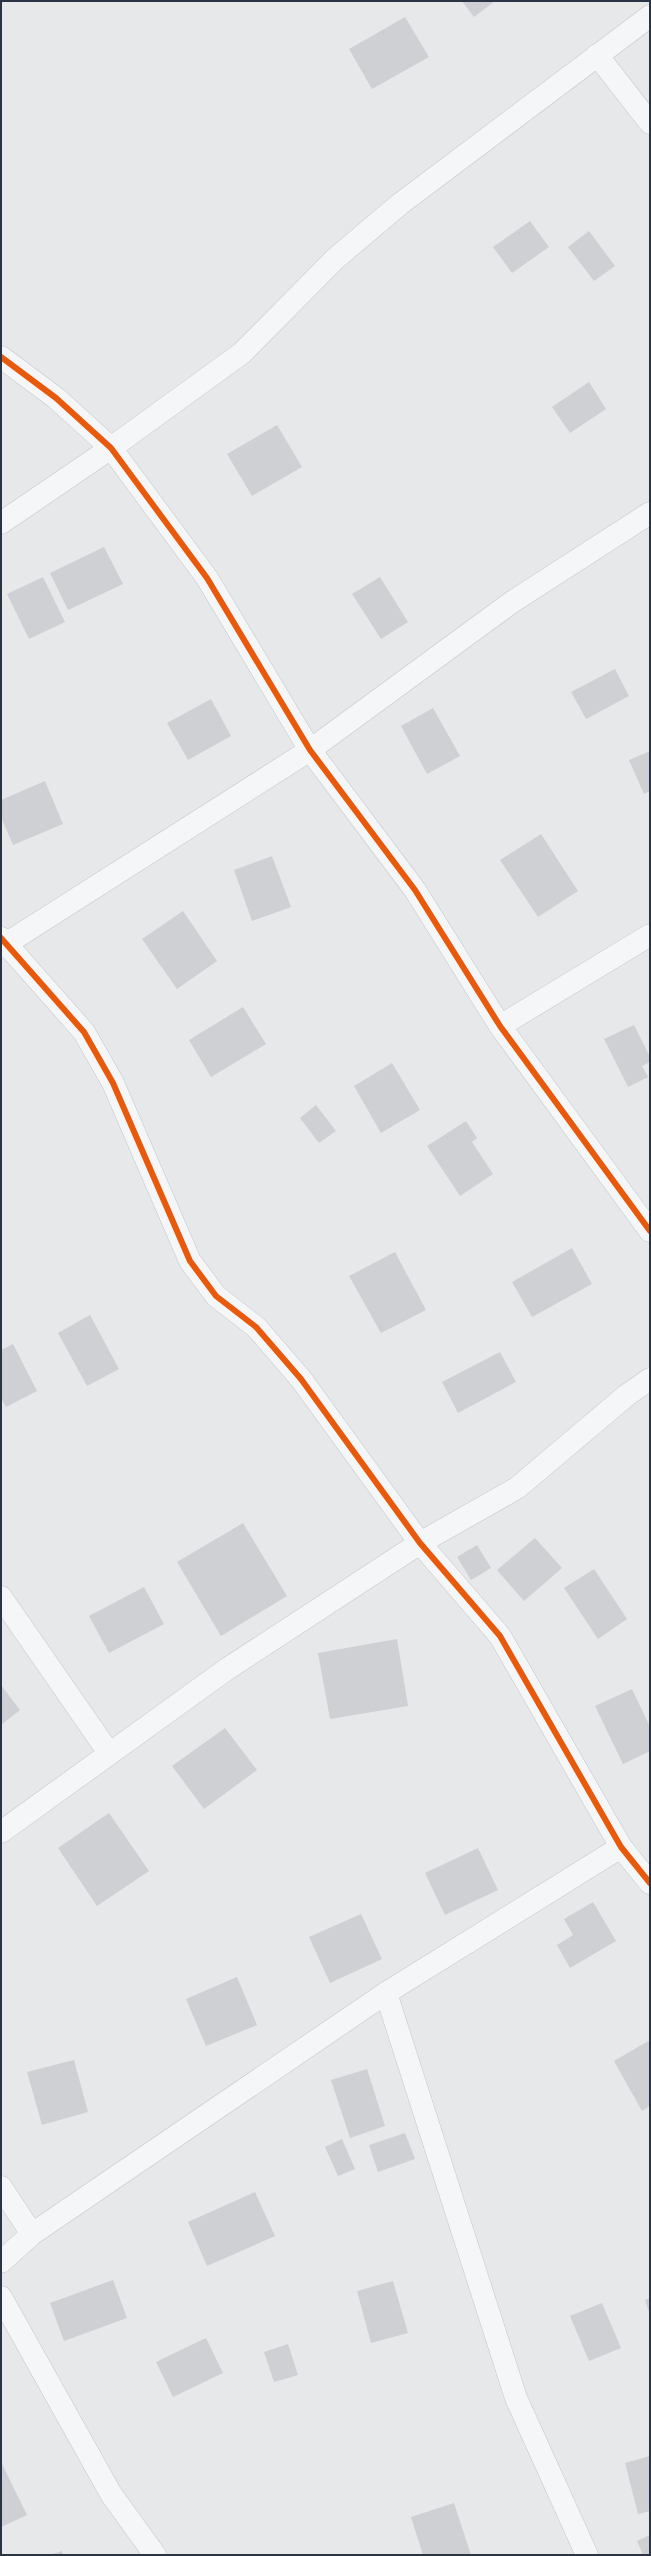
<svg xmlns="http://www.w3.org/2000/svg" width="651" height="2556" viewBox="0 0 651 2556" font-family="'PT Sans',sans-serif">
	<style>
		.building { fill: #ced0d3 }
		.lines { fill: none; stroke-linecap: round; stroke-linejoin: round }
		.minor-casing { stroke: #c4c6c8; stroke-width: 23 }
		.minor { stroke: #f5f6f7; stroke-width: 22 }
		.cycleway-casing { stroke: #f4f6f9; stroke-width: 8 }
		.cycleway { stroke: #e8590c; stroke-width: 6 }
	</style>
	<rect width="100%" height="100%" fill="#e6e8ea"/>
	<path class="building" d="M462 1H495L474 17Z
		M405 17 429 57 372 89 349 49Z
		M530 221 549 247 512 273 493 247Z
		M589 231 615 266 594 281 568 247Z
		M589 382 606 409 570 433 552 407Z
		M277 425 302 467 252 496 227 454Z
		M104 547 123 584 68 610 50 573Z
		M43 577 65 622 29 639 7 594Z
		M380 577 408 622 381 639 352 594Z
		M615 669 629 696 586 719 571 692Z
		M211 699 231 736 188 760 167 723Z
		M433 708 460 756 427 774 401 726Z
		M650 751V791L644 794 629 760Z
		M45 781 63 824 13 845 1 817V800Z
		M541 834 578 891 538 917 500 860Z
		M272 856 291 907 252 921 234 870Z
		M183 911 217 961 177 989 142 939Z
		M243 1007 266 1044 211 1077 189 1040Z
		M634 1025 650 1057V1062L642 1066 648 1077 628 1087 604 1039Z
		M392 1063 420 1110 381 1133 354 1086Z
		M316 1105 336 1131 319 1143 300 1118Z
		M466 1121 477 1138 472 1142 493 1174 460 1196 427 1146Z
		M572 1248 592 1284 532 1317 512 1282Z
		M395 1252 426 1310 381 1333 349 1276Z
		M90 1315 119 1369 87 1386 58 1333Z
		M13 1344 37 1391 6 1407 1 1398V1350Z
		M500 1352 516 1382 458 1413 442 1382Z
		M243 1523 287 1596 221 1636 177 1562Z
		M535 1538 562 1568 524 1601 497 1570Z
		M477 1545 491 1568 471 1580 457 1557Z
		M594 1569 627 1619 598 1639 564 1588Z
		M144 1587 164 1624 109 1653 89 1616Z
		M397 1639 408 1706 330 1719 318 1653Z
		M1 1685 20 1710 1 1725Z
		M632 1689 650 1727V1751L623 1764 595 1706Z
		M225 1728 257 1770 204 1809 172 1766Z
		M109 1813 149 1871 97 1906 58 1848Z
		M478 1848 498 1890 445 1915 425 1873Z
		M593 1902 616 1941 570 1968 557 1945 573 1935 564 1919Z
		M361 1914 382 1959 330 1983 309 1937Z
		M237 1977 257 2025 206 2046 186 1999Z
		M650 2040V2106L642 2111 614 2061Z
		M74 2060 88 2112 42 2125 27 2072Z
		M367 2069 385 2126 350 2138 331 2080Z
		M405 2133 415 2159 378 2172 369 2145Z
		M342 2139 355 2169 338 2176 325 2147Z
		M255 2192 275 2236 207 2266 188 2222Z
		M113 2280 127 2318 64 2341 50 2303Z
		M393 2281 408 2333 371 2343 357 2291Z
		M650 2298V2315L645 2300Z
		M602 2303 621 2348 589 2361 570 2316Z
		M206 2338 223 2373 173 2397 156 2362Z
		M288 2344 298 2375 274 2382 264 2352Z
		M650 2456V2511L638 2514 625 2463Z
		M1 2462 27 2515 1 2527Z
		M454 2503 471 2555H423L411 2517Z
		M650 2535V2555H643L637 2541Z
		M62 2551 63 2555H50Z"/>
	<g class="lines">
		<defs>
			<path id="minor" d="M597 55 650 123
				M1 357 56 398 111 448 207 578 310 750 415 890 500 1026 650 1231
				M1 523 111 448 242 353 335 259 400 204 650 16
				M1 938 84 1032 113 1083 190 1261 216 1296 256 1327 301 1379 420 1543 500 1636 621 1847 650 1883
				M1 947 310 750 512 602 650 513
				M500 1026 650 935
				M1 1597 109 1753
				M1 1832 227 1669 420 1543 517 1488 627 1395 650 1379
				M386 1993 516 2398 587 2555
				M1 2187 32 2234
				M1 2262 32 2234 386 1993 621 1847
				M1 2297 111 2494 155 2555"/>
		</defs>
		<use href="#minor" class="minor-casing"/>
		<use href="#minor" class="minor"/>
		<defs>
			<path id="cycleway" d="M1 357 56 398 111 448 207 578 310 750 415 890 500 1026 650 1231
				M1 938 84 1032 113 1083 190 1261 216 1296 256 1327 301 1379 420 1543 500 1636 621 1847 650 1883"/>
		</defs>
		<use href="#cycleway" class="cycleway-casing"/>
		<use href="#cycleway" class="cycleway"/>
	</g>
	<rect width="651" height="2556" fill="none" stroke="#2b3445" stroke-width="4"/>
</svg>
